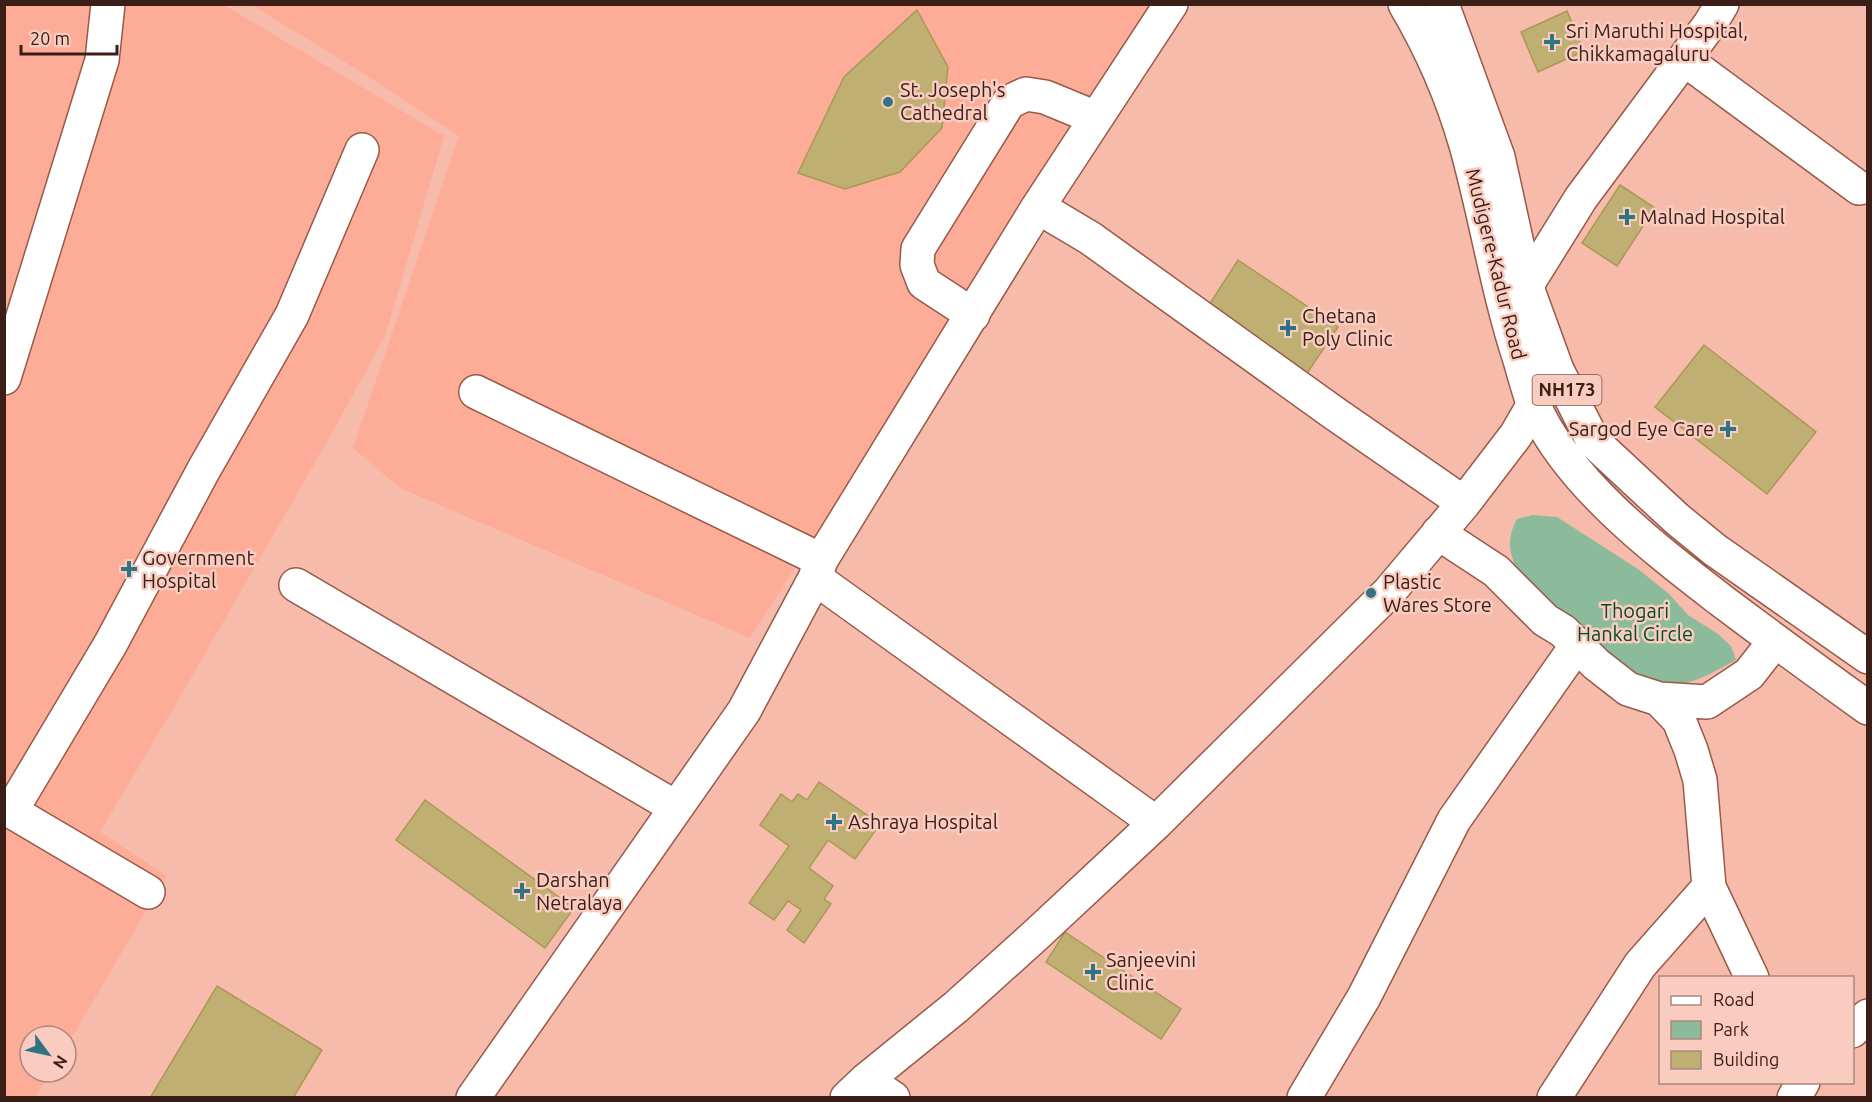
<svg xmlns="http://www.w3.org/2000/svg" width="1872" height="1102" viewBox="0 0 1872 1102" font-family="Ubuntu,sans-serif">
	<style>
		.built { fill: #fdac97 }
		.green { fill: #8bbb9b }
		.building { fill: #bfaf73; stroke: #aa9854; stroke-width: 1.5 }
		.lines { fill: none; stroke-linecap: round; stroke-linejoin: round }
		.minor-casing { stroke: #9a5948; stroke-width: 36 }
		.highway-casing { stroke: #9a5948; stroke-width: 36 }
		.minor { stroke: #fff; stroke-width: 33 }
		.highway { stroke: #fff; stroke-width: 33 }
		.poi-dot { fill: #2f7483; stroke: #faccc0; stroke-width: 2 }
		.labels { text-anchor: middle; stroke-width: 5; stroke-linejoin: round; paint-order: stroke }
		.shield { fill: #faccc0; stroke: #74524a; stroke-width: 1.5 }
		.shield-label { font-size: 18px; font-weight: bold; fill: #3a1e17 }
		.poi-label { font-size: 20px; fill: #3a1e17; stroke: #faccc0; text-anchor: start }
		.street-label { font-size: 20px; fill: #3a1e17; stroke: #faccc0 }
		.park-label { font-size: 20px; fill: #044c29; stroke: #faccc0 }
	</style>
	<rect width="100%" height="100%" fill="#f6bbab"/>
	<path class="built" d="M5 5H224L444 136 385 336 332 433 176 704 100 832 167 876 66 1047V1036H30V1072H51L35 1097 5 1098Z
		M252 5H1156L750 638 400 488 353 448 459 136 361 72Z"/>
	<path class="green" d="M1533 515 1557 517 1638 569 1669 594 1688 615 1718 634 1731 646 1736 660C1713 672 1691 687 1664 685 1626 682 1575 625 1547 600 1538 591 1523 582 1518 571 1508 552 1507 538 1517 519Z"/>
	<path class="building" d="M917 10 948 67 942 128 900 172 845 189 798 173 844 77Z
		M1567 11 1584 51 1538 72 1521 32Z
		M1620 185 1655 208 1617 266 1582 243Z
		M1238 260 1338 327 1306 375 1207 308Z
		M1704 345 1816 432 1767 494 1655 407Z
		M819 782 880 824 855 859 828 840 809 868 833 886 824 899 831 904 804 943 787 930 801 910 788 901 774 920 749 903 789 846 760 825 781 794 792 802 798 794 807 800Z
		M425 800 574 908 545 948 396 840Z
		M1065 932 1181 1009 1161 1039 1046 962Z
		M217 986 322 1050 293 1098H150Z"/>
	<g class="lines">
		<defs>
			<path id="minor" d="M1684 59 1859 188
				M1038 207 1090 238 1334 413 1464 503
				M1515 304 1581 198 1710 24 1722 4
				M973 315 924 283 917 265 918 249 1009 102 1026 94 1045 97 1096 118
				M4 378 102 60 108 4
				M476 392 821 560
				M1438 533 1496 571 1545 620 1563 631 1596 664 1628 689 1659 699 1707 702 1749 674 1775 641
				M815 578 1156 823
				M296 585 675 807
				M1659 699 1679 720 1691 750 1700 780 1709 887 1752 978
				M4 807 148 892
				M11 811 110 645 203 471 292 315 362 150
				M1852 1031 1868 1016
				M866 1080 893 1098
				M473 1098 744 711 815 578 821 560 1038 207 1171 4
				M847 1098 866 1080 956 1007 1037 934 1156 823 1389 592 1464 503 1516 435 1534 404 1557 370
				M1304 1098 1364 997 1454 820 1577 645
				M1554 1098 1640 965 1709 887
				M1794 1098 1803 1082"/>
			<path id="highway" d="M1405 4C1431 48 1452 96 1466 145 1486 216 1497 290 1520 360 1524 374 1528 389 1533 403 1566 482 1656 550 1722 601 1770 637 1819 673 1868 708
				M1442 4 1498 157 1526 285 1557 370 1593 441 1677 519 1715 550 1868 657"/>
		</defs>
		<use href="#minor" class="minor-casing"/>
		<use href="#highway" class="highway-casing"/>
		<use href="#minor" class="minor"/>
		<use href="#highway" class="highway"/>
	</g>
	<g class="poi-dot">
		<path d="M1549 33h6v6h6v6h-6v6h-6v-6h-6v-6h6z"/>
		<circle cx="888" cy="102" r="6"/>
		<path d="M1624 208h6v6h6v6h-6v6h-6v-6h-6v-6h6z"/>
		<path d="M1285 319h6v6h6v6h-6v6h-6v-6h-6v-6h6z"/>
		<path d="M1725 420h6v6h6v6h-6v6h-6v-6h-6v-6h6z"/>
		<path d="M126 560h6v6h6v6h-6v6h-6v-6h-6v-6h6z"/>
		<circle cx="1371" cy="593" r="6"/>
		<path d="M831 813h6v6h6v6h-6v6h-6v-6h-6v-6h6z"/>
		<path d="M519 882h6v6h6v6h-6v6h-6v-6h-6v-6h6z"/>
		<path d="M1090 963h6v6h6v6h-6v6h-6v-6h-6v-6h6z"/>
	</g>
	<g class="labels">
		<rect class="shield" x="1532.5" y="375" width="69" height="30" rx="4.5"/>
		<g class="shield-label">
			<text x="1567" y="396">NH173</text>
		</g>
		<g class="poi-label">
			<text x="1566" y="38">Sri Maruthi Hospital,<tspan x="1566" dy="23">Chikkamagaluru</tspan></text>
			<text x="900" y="97">St. Joseph's<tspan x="900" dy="23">Cathedral</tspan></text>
			<text x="1640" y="224">Malnad Hospital</text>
			<text x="1302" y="323">Chetana<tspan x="1302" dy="23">Poly Clinic</tspan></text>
			<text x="1714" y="436" text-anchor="end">Sargod Eye Care</text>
			<text x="142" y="565">Government<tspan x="142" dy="23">Hospital</tspan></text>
			<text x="1383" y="589">Plastic<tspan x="1383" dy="23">Wares Store</tspan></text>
			<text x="848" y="829">Ashraya Hospital</text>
			<text x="536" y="887">Darshan<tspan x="536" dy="23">Netralaya</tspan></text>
			<text x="1106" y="967">Sanjeevini<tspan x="1106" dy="23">Clinic</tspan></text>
		</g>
		<g class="street-label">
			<text transform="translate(1496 264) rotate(76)" y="7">Mudigere-Kadur Road</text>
		</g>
		<g class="park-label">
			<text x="1635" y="618">Thogari<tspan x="1635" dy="23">Hankal Circle</tspan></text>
		</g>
	</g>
	<rect width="1872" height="1102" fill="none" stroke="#3a1e17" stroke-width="12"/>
	<rect x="1659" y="976" width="195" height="108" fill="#faccc0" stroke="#ad867c" stroke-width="1.5"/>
	<rect x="1671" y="996" width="30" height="9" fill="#ffffff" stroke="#ad867c" stroke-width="1.5"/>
	<text x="1713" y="1006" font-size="18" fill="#3a1e17">Road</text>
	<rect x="1671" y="1021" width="30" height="18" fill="#8bbb9b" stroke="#ad867c" stroke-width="1.5"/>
	<text x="1713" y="1036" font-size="18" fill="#3a1e17">Park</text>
	<rect x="1671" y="1051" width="30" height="18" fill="#bfaf73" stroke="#ad867c" stroke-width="1.5"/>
	<text x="1713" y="1066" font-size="18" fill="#3a1e17">Building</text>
	<g transform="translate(48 1054) rotate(123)"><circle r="28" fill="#faccc0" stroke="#ad867c" stroke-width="1.5"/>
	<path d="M0-4.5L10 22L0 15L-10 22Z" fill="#2f7483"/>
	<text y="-9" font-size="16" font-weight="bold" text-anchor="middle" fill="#3a1e17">N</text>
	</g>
	<path d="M21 45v9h96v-9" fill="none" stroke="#3a1e17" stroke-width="3"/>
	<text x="30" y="45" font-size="18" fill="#3a1e17" stroke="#faccc0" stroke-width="4.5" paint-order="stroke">20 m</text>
</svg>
